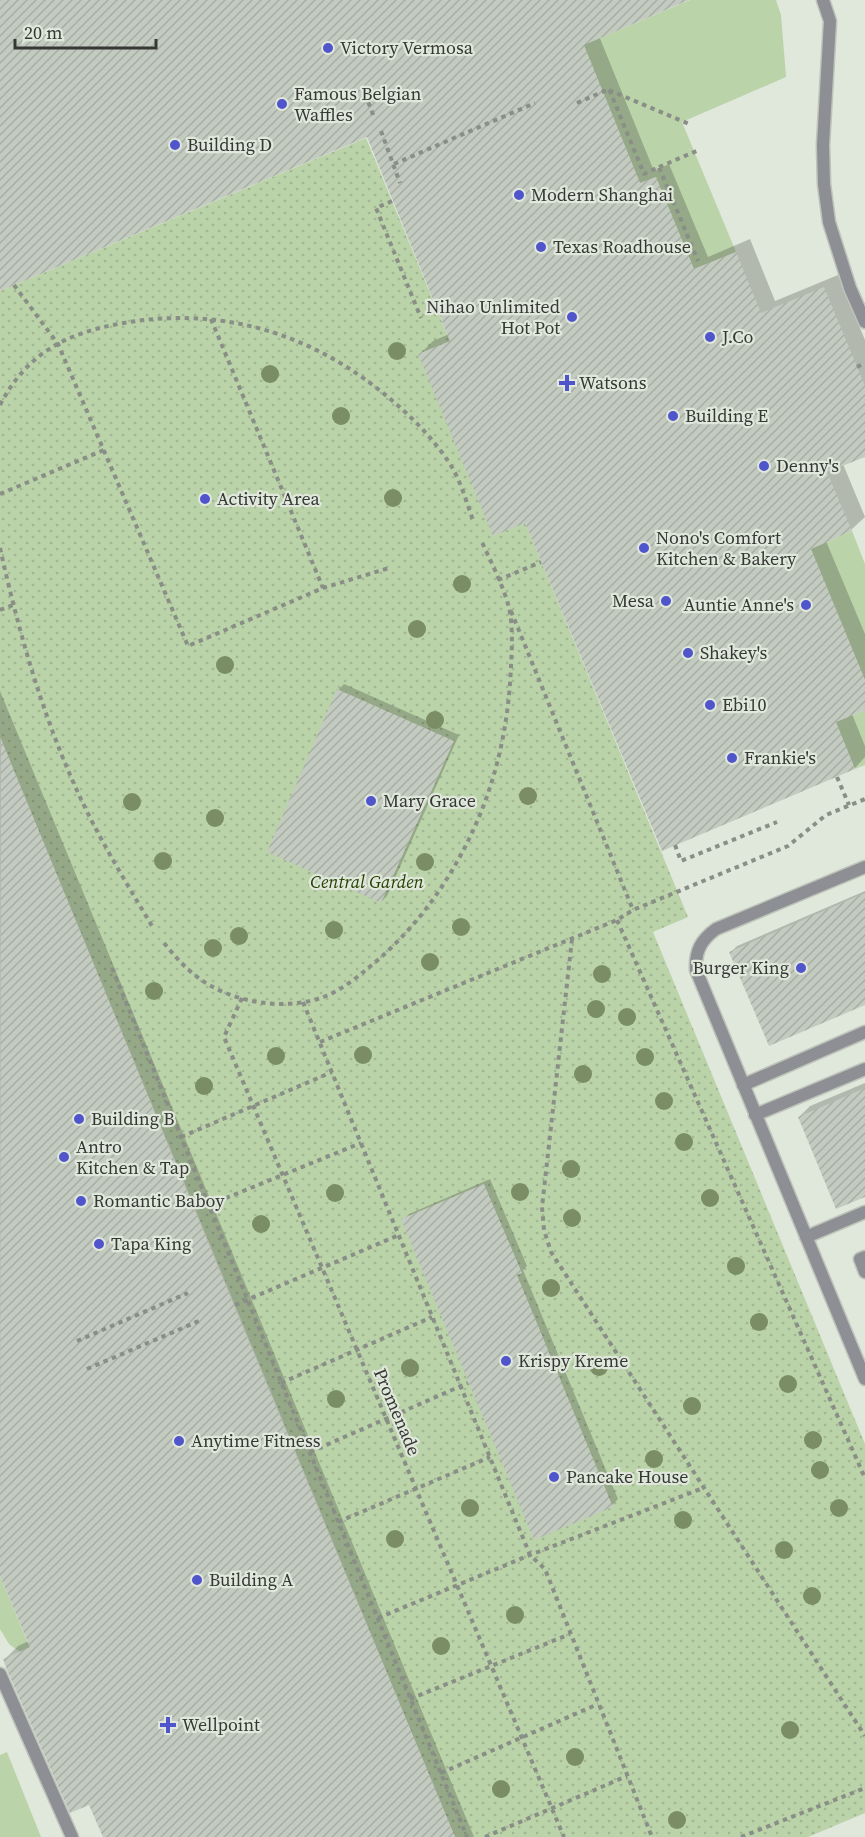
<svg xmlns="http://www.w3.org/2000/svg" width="865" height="1837" viewBox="0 0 865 1837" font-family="'Source Serif 4',serif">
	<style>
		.green { fill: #bbd3a9 }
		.park { fill: url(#park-dots) }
		.shadow { fill: #0003 }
		.building { fill: url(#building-hatch) }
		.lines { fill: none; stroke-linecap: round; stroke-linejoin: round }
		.service-casing { stroke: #bec4ba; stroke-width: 15 }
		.path { stroke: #898e86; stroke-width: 4; stroke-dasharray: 4.5 4.5; stroke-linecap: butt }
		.service { stroke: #8e8f94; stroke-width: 12 }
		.tree { fill: #7a8d65 }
		.poi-dot { fill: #5055cb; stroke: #e0e7db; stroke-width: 2 }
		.labels { text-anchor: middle; stroke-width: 4.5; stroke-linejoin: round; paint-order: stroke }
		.poi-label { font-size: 18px; fill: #363834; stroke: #e0e7db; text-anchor: start }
		.park-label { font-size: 18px; font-style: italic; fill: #274304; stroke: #e0e7db }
		.street-label { font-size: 18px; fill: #363834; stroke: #e0e7db }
	</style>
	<defs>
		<pattern id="park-dots" width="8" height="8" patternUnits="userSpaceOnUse" patternTransform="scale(1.5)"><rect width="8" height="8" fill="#bbd3a9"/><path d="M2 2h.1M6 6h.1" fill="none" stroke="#a1b692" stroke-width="1.8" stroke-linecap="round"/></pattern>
		<pattern id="building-hatch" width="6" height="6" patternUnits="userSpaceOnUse" patternTransform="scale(1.5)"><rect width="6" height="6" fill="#c3cabf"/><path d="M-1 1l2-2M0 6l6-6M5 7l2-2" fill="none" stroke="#a8aea5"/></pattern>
	</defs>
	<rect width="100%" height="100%" fill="#e0e7db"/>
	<path class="green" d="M690 0H776L781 15 786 77 682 122 736 252 694 269 656 177 640 183 605 97 579 108V8L593 41Z
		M852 531 865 564V680L811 549Z
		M865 710V765L855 769 836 722Z
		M0 1576 30 1648 20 1652 9 1644 0 1629Z
		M7 1752 41 1837H0V1755Z"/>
	<path class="park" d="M366 138 688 917 653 932 865 1444V1813L808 1837H455L0 737V291Z"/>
	<path class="shadow" d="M0 0H686L599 36 654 171 669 164 708 257 750 239 775 301 838 275 865 340V455L843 464 865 517 851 530 826 541 865 634V708L852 714 865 746V757L855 768 662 849 526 521 419 355 433 341 449 334 368 135 0 290Z
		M344 684 459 735 387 896 381 902 269 851 338 690Z
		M0 691 474 1837H104L90 1803 4 1660 18 1646 29 1641 0 1571Z
		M865 891V1003L731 952 737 946Z
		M865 1083V1195L799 1117 810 1106Z
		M490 1179 527 1266 523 1270 618 1499 612 1505 403 1220 409 1214Z"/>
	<path class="building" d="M0 0H689L584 45 640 183 656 177 694 269 736 252 761 313 824 287 865 386V457L827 472 852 531 811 549 865 680V710L836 722 855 769 662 851 525 523 493 536 418 354 450 341 367 137 0 291Z
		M337 689 454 741 381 903 267 852Z
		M1 739 239 1318 455 1837H103L89 1805 70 1813 7 1670 3 1659 30 1647 0 1576Z
		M865 893V1005L769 1046 729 952Z
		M865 1088V1197L836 1209 798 1117Z
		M484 1184 522 1273 517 1275 613 1507 534 1540 401 1219Z"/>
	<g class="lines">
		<defs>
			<path id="service" d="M823 0 830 21 823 145 824 184 829 222 850 288 865 322
				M865 867 716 929C701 940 695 951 696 970L865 1379
				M743 1085 865 1032
				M755 1115 865 1069
				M806 1237 865 1212
				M865 1257 860 1259 865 1272
				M0 1674 72 1837"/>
		</defs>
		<use href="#service" class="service-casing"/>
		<path class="path" d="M609 90 689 124
			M365 94 374 117
			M577 103 609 89 644 174 659 167 698 261
			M381 131 400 183
			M394 164 535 103
			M659 167 699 150
			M392 201 376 208 421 318
			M14 285 58 344 188 646 323 588 389 568
			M211 319 323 588
			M857 367 865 363
			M0 405C26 355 64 334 118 324 214 306 301 329 378 389 405 410 431 435 450 464 461 481 467 504 474 523
			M0 494 104 450
			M0 548C19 633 43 718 80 797 101 842 127 884 152 926
			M498 580 541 562
			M0 610 13 605
			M511 611 633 910
			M837 777 849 805
			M675 845 681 861 777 822
			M617 920 865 1478
			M572 939 542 1207 544 1230 551 1252 865 1736
			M164 943C174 955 184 967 196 976 230 1003 286 1012 326 996 341 990 355 979 367 969 418 928 454 876 479 817 499 769 509 718 511 666 512 648 513 625 509 608 504 587 490 560 481 540
			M112 968 467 1837
			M242 998 224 1037 564 1837
			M303 1002 530 1555 545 1569 652 1837
			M320 1042 617 920 633 910 788 846 826 815 865 799
			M181 1137 332 1072
			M209 1205 361 1143
			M235 1305 399 1235
			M77 1341 188 1293
			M87 1369 199 1321
			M281 1383 432 1317
			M310 1452 468 1383
			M338 1522 490 1457
			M378 1618 530 1555 703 1488
			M410 1699 570 1634
			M441 1773 598 1704
			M485 1837 627 1776
			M741 1837 865 1788"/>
		<use href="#service" class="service"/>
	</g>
	<g class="tree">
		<circle cx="397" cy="351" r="9"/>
		<circle cx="270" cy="374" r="9"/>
		<circle cx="341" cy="416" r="9"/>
		<circle cx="393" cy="498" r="9"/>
		<circle cx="462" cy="584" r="9"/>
		<circle cx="417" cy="629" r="9"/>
		<circle cx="225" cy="665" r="9"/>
		<circle cx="435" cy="720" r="9"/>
		<circle cx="528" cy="796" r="9"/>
		<circle cx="132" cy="802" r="9"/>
		<circle cx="215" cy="818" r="9"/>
		<circle cx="163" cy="861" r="9"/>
		<circle cx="425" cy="862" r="9"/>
		<circle cx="461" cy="927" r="9"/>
		<circle cx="334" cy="930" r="9"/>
		<circle cx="239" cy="936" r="9"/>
		<circle cx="213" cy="948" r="9"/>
		<circle cx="430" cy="962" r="9"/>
		<circle cx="602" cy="974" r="9"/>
		<circle cx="154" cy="991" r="9"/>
		<circle cx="596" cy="1009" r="9"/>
		<circle cx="627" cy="1017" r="9"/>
		<circle cx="363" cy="1055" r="9"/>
		<circle cx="276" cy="1056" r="9"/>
		<circle cx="645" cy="1057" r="9"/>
		<circle cx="583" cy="1074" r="9"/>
		<circle cx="204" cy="1086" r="9"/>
		<circle cx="664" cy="1101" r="9"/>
		<circle cx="684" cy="1142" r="9"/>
		<circle cx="571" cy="1169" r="9"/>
		<circle cx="520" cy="1192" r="9"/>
		<circle cx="335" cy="1193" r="9"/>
		<circle cx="710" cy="1198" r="9"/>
		<circle cx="572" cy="1218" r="9"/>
		<circle cx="261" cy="1224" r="9"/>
		<circle cx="736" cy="1266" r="9"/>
		<circle cx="551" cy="1288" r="9"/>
		<circle cx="759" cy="1322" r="9"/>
		<circle cx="599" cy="1367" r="9"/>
		<circle cx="410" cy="1368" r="9"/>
		<circle cx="788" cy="1384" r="9"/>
		<circle cx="336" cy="1399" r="9"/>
		<circle cx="692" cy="1406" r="9"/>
		<circle cx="813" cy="1440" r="9"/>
		<circle cx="654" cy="1459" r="9"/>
		<circle cx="820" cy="1470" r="9"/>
		<circle cx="470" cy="1508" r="9"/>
		<circle cx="839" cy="1508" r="9"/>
		<circle cx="683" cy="1520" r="9"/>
		<circle cx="395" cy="1539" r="9"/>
		<circle cx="784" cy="1550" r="9"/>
		<circle cx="812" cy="1596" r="9"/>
		<circle cx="515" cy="1615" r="9"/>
		<circle cx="441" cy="1646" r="9"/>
		<circle cx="790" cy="1730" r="9"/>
		<circle cx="575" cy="1757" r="9"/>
		<circle cx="501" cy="1789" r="9"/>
		<circle cx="677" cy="1820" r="9"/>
	</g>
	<g class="poi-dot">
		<circle cx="328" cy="48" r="6"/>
		<circle cx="282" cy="104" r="6"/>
		<circle cx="175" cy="145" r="6"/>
		<circle cx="519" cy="195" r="6"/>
		<circle cx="541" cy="247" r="6"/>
		<circle cx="572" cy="317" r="6"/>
		<circle cx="710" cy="337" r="6"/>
		<path d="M564 374h6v6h6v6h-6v6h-6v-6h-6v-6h6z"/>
		<circle cx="673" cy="416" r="6"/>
		<circle cx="764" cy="466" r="6"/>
		<circle cx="205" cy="499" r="6"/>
		<circle cx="644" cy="548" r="6"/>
		<circle cx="666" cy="601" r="6"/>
		<circle cx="806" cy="605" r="6"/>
		<circle cx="688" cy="653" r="6"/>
		<circle cx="710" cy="705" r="6"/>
		<circle cx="732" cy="758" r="6"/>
		<circle cx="371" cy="801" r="6"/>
		<circle cx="801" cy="968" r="6"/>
		<circle cx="79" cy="1119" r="6"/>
		<circle cx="64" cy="1157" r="6"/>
		<circle cx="81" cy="1201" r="6"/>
		<circle cx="99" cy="1244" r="6"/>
		<circle cx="506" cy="1361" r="6"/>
		<circle cx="179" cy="1441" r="6"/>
		<circle cx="554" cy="1477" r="6"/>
		<circle cx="197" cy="1580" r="6"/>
		<path d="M165 1716h6v6h6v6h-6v6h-6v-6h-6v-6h6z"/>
	</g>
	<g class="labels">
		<g class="poi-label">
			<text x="340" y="54">Victory Vermosa</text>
			<text x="294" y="100">Famous Belgian<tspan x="294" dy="21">Waffles</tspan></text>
			<text x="187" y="151">Building D</text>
			<text x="531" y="201">Modern Shanghai</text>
			<text x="553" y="253">Texas Roadhouse</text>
			<text x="560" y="313" text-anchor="end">Nihao Unlimited<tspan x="560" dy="21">Hot Pot</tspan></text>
			<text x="722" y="343">J.Co</text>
			<text x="579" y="389">Watsons</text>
			<text x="685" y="422">Building E</text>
			<text x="776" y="472">Denny's</text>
			<text x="217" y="505">Activity Area</text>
			<text x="656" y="544">Nono's Comfort<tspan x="656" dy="21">Kitchen &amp; Bakery</tspan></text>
			<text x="654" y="607" text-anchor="end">Mesa</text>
			<text x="794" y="611" text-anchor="end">Auntie Anne's</text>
			<text x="700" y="659">Shakey's</text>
			<text x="722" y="711">Ebi10</text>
			<text x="744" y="764">Frankie's</text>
			<text x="383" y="807">Mary Grace</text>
			<text x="789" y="974" text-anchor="end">Burger King</text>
			<text x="91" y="1125">Building B</text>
			<text x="76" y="1153">Antro<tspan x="76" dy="21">Kitchen &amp; Tap</tspan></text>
			<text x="93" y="1207">Romantic Baboy</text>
			<text x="111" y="1250">Tapa King</text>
			<text x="518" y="1367">Krispy Kreme</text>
			<text x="191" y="1447">Anytime Fitness</text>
			<text x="566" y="1483">Pancake House</text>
			<text x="209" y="1586">Building A</text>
			<text x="182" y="1731">Wellpoint</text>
		</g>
		<g class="park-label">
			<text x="367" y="888">Central Garden</text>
		</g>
		<g class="street-label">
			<text transform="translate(397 1412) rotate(67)" y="6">Promenade</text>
		</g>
	</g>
	<path d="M15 39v9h141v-9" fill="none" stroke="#363834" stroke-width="3"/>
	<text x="24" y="39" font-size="18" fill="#363834" stroke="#e0e7db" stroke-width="4.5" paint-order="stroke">20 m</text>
</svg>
